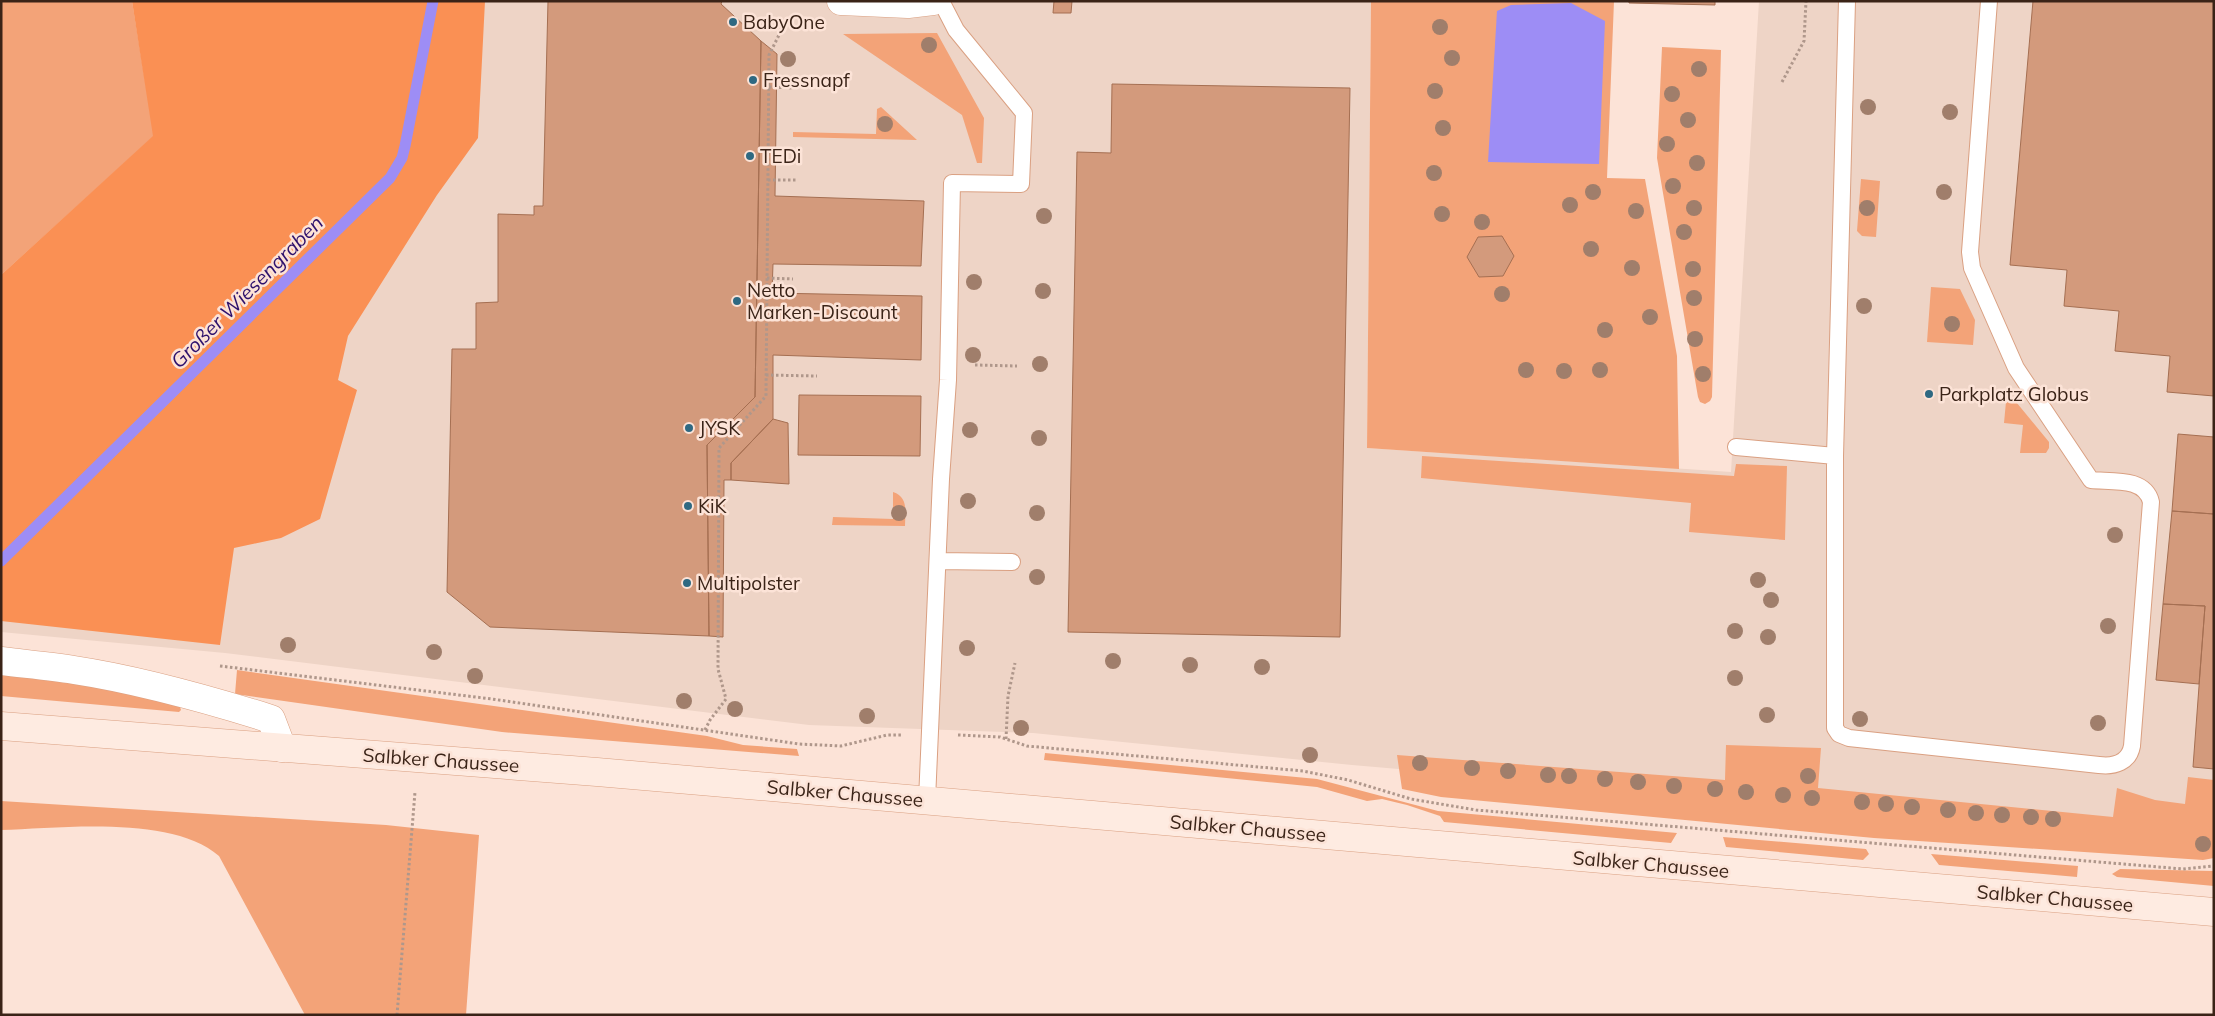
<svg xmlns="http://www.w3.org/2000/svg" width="2215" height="1016" viewBox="0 0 2215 1016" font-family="Mulish,sans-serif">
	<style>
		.built { fill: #eed4c6 }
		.green { fill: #f3a378 }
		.forest { fill: #fa9054 }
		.water { fill: #9d8df5 }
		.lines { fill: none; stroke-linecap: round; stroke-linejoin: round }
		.stream { stroke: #9d8df5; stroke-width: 11 }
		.building { fill: #d39a7c; stroke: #a56f52 }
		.lane-casing { stroke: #daa082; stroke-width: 18 }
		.street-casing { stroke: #daa082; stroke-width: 29 }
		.secondary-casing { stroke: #daa082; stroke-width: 29 }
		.path { stroke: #af978b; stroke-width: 3; stroke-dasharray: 2.5 2.5; stroke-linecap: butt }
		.lane { stroke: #fff; stroke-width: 16 }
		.street { stroke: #fff; stroke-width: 28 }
		.secondary { stroke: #feebe1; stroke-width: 28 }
		.tree { fill: #a07e6b }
		.poi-dot { fill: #2f6982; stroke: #fce3d7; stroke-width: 2 }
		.labels { text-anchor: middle; stroke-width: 5; stroke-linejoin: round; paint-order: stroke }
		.poi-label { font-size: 19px; fill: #3a2317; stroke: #fce3d7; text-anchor: start }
		.street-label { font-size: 19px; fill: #3a2317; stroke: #fce3d7 }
		.water-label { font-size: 20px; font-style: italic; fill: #2e116c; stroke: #fce3d7 }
	</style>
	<rect width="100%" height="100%" fill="#fce3d7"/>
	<path class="built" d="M1 1H1371L1367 448 1731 472 1759 1H2214V839L1352 765 1033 733 809 725 225 653 1 632Z"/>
	<path class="green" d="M1 1H132L154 136 1 275Z
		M1371 1H1614L1607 178 1645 179 1677 356 1679 469 1367 448Z
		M937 33 984 118 982 163H977L962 115 843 34Z
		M1662 47 1721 50 1712 397 1710 401 1705 404 1700 402 1698 397 1657 158Z
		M881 107 917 140 793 137V132L876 134 877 109Z
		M1861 179 1880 181 1876 237 1862 236 1857 231Z
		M1931 287 1960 289 1975 320 1973 345 1927 342Z
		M2007 391 2049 442V448L2046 453H2020L2023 425 2004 423Z
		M1422 456 1734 476 1736 464 1787 466 1785 540 1689 532 1691 503 1421 478Z
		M893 492C909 497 905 513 905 526L832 525 833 517 893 519Z
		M237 670 707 736 743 745 797 749 799 756 502 732 235 694Z
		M1 672 114 689 180 707 181 710 179 712 1 696Z
		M1726 745 1821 748 1818 788 2113 817 2117 788 2155 800 2185 804 2188 777 2214 780V858L2203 860 1874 838 1441 797 1402 789 1397 755 1725 780Z
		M1045 753 1317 779 1438 811 1677 833 1671 843 1444 822 1440 816 1407 805 1382 799 1367 801 1317 787 1044 760Z
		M1 801 386 825 479 835 466 1015H305L219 856C172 815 62 828 1 830Z
		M1723 837 1866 849 1869 854 1863 860 1726 847Z
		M1931 854 2078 866 2077 877 1939 865Z
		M2120 869 2214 871V886L2117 877 2112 874Z"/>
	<path class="forest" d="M132 1H485L478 138 437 195 348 336 338 380 357 390 320 519 281 538 234 548 220 645 1 621V275L153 136Z"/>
	<path class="water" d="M1571 3 1605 21 1599 164 1488 162 1497 11 1511 5Z"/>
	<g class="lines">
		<path class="stream" d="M1 561 390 178 402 158 405 146 433 1"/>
	</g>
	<path class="building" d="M548 1H722L721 4 761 41 755 397 707 445 709 636 490 627 447 592 452 349H476V303L498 302V214L534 215V206H543Z
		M1054 1H1072L1071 13H1053Z
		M1629 1H1715V5L1629 3Z
		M2033 1H2214V396L2167 392 2170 356 2115 351 2119 311 2064 306 2067 270 2010 265Z
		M761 41 777 54 775 196 924 201 921 266 773 264 772 293 922 296 921 360 773 355V419L731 463V480H724L723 637 709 636 707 445 755 397Z
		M1112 84 1350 88 1340 637 1068 632 1077 152 1111 153Z
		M1502 236 1514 256 1503 276 1479 277 1467 257 1478 237Z
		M799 395 921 396 920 456 798 455Z
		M773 419 788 423 789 484 731 480V463Z
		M2178 434 2214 437V514L2172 511Z
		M2172 511 2214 514V511V769L2193 767 2205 606 2163 604Z
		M2163 604 2205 606 2199 684 2156 680Z"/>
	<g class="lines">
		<defs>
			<path id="lane" d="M1847 1 1835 456V728L1839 734 1849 738 2099 765C2115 767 2129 762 2132 746L2151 502C2145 477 2112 482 2091 480L2016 368 1972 268 1970 252 1989 1
				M1736 447 1835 456
				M939 561 1012 562
				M927 800 941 479 948 380 952 183 1021 184 1024 113 956 30 941 1"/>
			<path id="street" d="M841 1 908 4 933 1
				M1 661C25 664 50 666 74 670 140 680 207 699 271 719L282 748"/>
			<path id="secondary" d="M1 726 597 772 2214 912"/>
		</defs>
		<use href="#lane" class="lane-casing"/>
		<use href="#street" class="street-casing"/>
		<use href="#secondary" class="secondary-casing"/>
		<path class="path" d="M1782 82 1804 41 1806 1
			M769 87 794 88
			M768 180H797
			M767 278 793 279
			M975 365 1017 366
			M766 375 817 376
			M220 666 492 699 799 744 841 746 887 735H902
			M705 730 710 720 726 699 718 669 719 448 766 396 769 55 785 23
			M958 735 1000 737 1027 746 1303 771 1348 780 1411 799 1476 810 2183 869 2214 866
			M1006 739 1008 696 1015 663
			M397 1015 415 792"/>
		<use href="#lane" class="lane"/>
		<use href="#street" class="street"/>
		<use href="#secondary" class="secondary"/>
	</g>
	<g class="tree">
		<circle cx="1440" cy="27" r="8"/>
		<circle cx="929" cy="45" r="8"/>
		<circle cx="1452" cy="58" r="8"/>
		<circle cx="788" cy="59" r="8"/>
		<circle cx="1699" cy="69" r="8"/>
		<circle cx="1435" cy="91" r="8"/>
		<circle cx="1672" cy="94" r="8"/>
		<circle cx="1868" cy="107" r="8"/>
		<circle cx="1950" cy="112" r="8"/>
		<circle cx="1688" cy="120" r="8"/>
		<circle cx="885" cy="124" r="8"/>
		<circle cx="1443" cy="128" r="8"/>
		<circle cx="1667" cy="144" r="8"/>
		<circle cx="1697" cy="163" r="8"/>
		<circle cx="1434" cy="173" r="8"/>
		<circle cx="1673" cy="186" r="8"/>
		<circle cx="1593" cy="192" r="8"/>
		<circle cx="1944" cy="192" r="8"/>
		<circle cx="1570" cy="205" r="8"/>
		<circle cx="1694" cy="208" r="8"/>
		<circle cx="1867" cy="208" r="8"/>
		<circle cx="1636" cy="211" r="8"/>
		<circle cx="1442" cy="214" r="8"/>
		<circle cx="1044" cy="216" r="8"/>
		<circle cx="1482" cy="222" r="8"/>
		<circle cx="1684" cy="232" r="8"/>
		<circle cx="1591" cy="249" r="8"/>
		<circle cx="1632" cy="268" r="8"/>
		<circle cx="1693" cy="269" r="8"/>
		<circle cx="974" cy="282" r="8"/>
		<circle cx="1043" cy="291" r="8"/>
		<circle cx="1502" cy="294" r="8"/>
		<circle cx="1694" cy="298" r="8"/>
		<circle cx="1864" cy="306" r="8"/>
		<circle cx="1650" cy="317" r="8"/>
		<circle cx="1952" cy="324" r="8"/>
		<circle cx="1605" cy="330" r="8"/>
		<circle cx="1695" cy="339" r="8"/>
		<circle cx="973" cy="355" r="8"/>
		<circle cx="1040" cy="364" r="8"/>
		<circle cx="1526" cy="370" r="8"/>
		<circle cx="1600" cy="370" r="8"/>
		<circle cx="1564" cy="371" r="8"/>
		<circle cx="1703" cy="374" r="8"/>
		<circle cx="970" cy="430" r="8"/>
		<circle cx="1039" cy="438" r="8"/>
		<circle cx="968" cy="501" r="8"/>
		<circle cx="899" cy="513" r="8"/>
		<circle cx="1037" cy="513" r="8"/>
		<circle cx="2115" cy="535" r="8"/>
		<circle cx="1037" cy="577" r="8"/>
		<circle cx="1758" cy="580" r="8"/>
		<circle cx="1771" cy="600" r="8"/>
		<circle cx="2108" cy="626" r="8"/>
		<circle cx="1735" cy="631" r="8"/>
		<circle cx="1768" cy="637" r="8"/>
		<circle cx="288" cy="645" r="8"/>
		<circle cx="967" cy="648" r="8"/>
		<circle cx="434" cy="652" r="8"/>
		<circle cx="1113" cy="661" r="8"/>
		<circle cx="1190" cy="665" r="8"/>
		<circle cx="1262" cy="667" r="8"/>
		<circle cx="475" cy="676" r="8"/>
		<circle cx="1735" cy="678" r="8"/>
		<circle cx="684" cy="701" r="8"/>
		<circle cx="735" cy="709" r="8"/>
		<circle cx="1767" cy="715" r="8"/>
		<circle cx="867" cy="716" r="8"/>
		<circle cx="1860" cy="719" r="8"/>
		<circle cx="2098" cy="723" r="8"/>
		<circle cx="1021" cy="728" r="8"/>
		<circle cx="1310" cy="755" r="8"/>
		<circle cx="1420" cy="763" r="8"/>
		<circle cx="1472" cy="768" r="8"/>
		<circle cx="1508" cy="771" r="8"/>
		<circle cx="1548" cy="775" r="8"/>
		<circle cx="1569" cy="776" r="8"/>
		<circle cx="1808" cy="776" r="8"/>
		<circle cx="1605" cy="779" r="8"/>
		<circle cx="1638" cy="782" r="8"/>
		<circle cx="1674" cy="786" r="8"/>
		<circle cx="1715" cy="789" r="8"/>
		<circle cx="1746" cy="792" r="8"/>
		<circle cx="1783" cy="795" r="8"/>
		<circle cx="1812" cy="798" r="8"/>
		<circle cx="1862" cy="802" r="8"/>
		<circle cx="1886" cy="804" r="8"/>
		<circle cx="1912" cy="807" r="8"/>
		<circle cx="1948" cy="810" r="8"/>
		<circle cx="1976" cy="813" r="8"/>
		<circle cx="2002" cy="815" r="8"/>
		<circle cx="2031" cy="817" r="8"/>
		<circle cx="2053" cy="819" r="8"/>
		<circle cx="2203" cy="844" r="8"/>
	</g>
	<g class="poi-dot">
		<circle cx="733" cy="22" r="5"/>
		<circle cx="753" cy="80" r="5"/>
		<circle cx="750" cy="156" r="5"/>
		<circle cx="737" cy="301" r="5"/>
		<circle cx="1929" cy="394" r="5"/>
		<circle cx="689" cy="428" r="5"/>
		<circle cx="688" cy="506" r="5"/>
		<circle cx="687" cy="583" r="5"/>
	</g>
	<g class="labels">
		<g class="poi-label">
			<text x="743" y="29">BabyOne</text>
			<text x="763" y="87">Fressnapf</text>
			<text x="760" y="163">TEDi</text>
			<text x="747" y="297">Netto<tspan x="747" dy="22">Marken-Discount</tspan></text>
			<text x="1939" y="401">Parkplatz Globus</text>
			<text x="699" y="435">JYSK</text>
			<text x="698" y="513">KiK</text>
			<text x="697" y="590">Multipolster</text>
		</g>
		<g class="street-label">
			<text transform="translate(441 760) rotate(4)" y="7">Salbker Chaussee</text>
			<text transform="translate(845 793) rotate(5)" y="7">Salbker Chaussee</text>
			<text transform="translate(1248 828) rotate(5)" y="7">Salbker Chaussee</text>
			<text transform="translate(1651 864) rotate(5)" y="7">Salbker Chaussee</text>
			<text transform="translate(2055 898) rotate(5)" y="7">Salbker Chaussee</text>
		</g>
		<g class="water-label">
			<text transform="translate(247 292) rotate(-45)" y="7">Großer Wiesengraben</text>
		</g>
	</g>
	<rect width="2215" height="1016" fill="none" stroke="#3a2317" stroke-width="5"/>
</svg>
